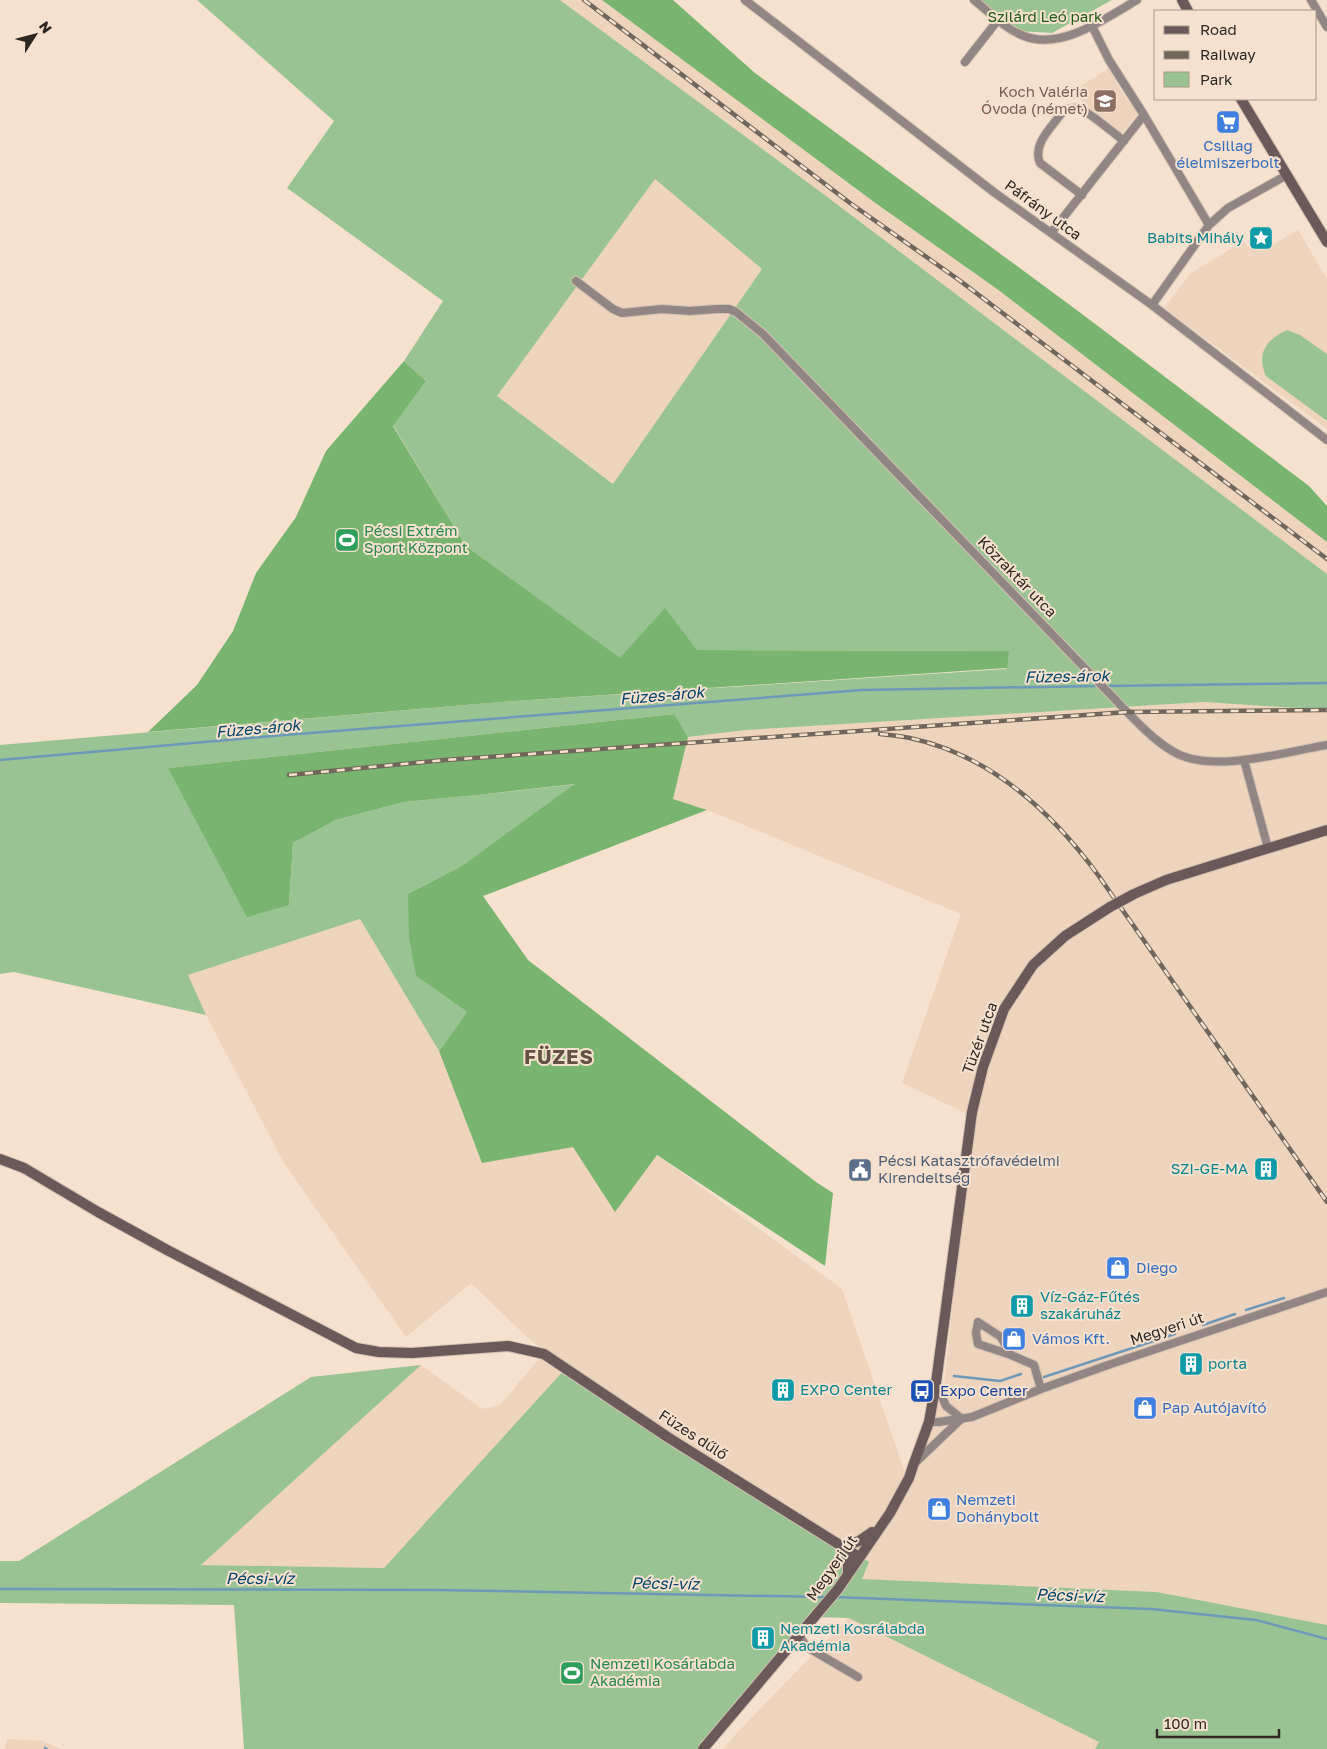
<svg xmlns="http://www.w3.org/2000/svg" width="1327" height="1749" viewBox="0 0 1327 1749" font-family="'Golos Text',sans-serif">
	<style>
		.built { fill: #eed3bd }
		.green { fill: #9ac394; fill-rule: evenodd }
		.forest { fill: #79b570 }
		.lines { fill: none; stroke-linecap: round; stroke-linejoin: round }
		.stream { stroke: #6e98b7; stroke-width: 2.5 }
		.street-casing { stroke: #d2c0b0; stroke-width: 10 }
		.secondary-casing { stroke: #d2c0b0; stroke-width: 12 }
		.street { stroke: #928685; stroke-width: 8 }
		.secondary { stroke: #6a5958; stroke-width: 10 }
		.rail-casing { stroke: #71665b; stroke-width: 4.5 }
		.rail { stroke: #f6e1cf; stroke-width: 2.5; stroke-dasharray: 8; stroke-linecap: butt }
		.secondary-bridge-casing { stroke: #d2c0b0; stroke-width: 12; stroke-linecap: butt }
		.secondary-bridge { stroke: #6a5958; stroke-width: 10 }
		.labels { text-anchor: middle; stroke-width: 4; stroke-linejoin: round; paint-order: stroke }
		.park-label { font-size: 15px; fill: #1f5a16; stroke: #f6e1cf }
		.education-label { font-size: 15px; fill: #785e54; stroke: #f6e1cf; text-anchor: end }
		.shop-label { font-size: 15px; fill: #366cbe; stroke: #f6e1cf; text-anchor: start }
		.street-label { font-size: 15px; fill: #2e2720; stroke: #f6e1cf }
		.culture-label { font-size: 15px; fill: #0d838f; stroke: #f6e1cf; text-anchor: start }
		.leisure-label { font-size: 15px; fill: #27864d; stroke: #f6e1cf; text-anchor: start }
		.service-label { font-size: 15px; fill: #4e5e75; stroke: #f6e1cf; text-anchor: start }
		.transit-label { font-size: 15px; fill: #164399; stroke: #f6e1cf; text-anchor: start }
		.water-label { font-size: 16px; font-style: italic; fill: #02446a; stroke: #f6e1cf }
		.district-label { font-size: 20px; font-weight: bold; letter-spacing: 1px; fill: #635243; stroke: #f6e1cf }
	</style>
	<rect width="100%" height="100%" fill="#f6e1cf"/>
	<path class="built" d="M560 0H602L874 202 997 289 1327 542V574L818 190Z
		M1109 68 1117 79 1115 81 1128 101 1131 100 1137 110V115L1122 133 1086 106 1078 96 1079 87Z
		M655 179 762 269 614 484 497 396Z
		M1298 230 1327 279V429L1164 308 1191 273 1244 241 1248 247 1265 237 1271 246Z
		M1204 702 1327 710V1625L1157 1592 861 1579 869 1562 565 1369 384 1568 201 1565 421 1365 482 1409 500 1405 545 1352 525 1335 471 1283 406 1337 284 1163 206 1015 188 975 360 919 439 1051 482 1163 573 1146 657 1155 842 1289 905 1473 944 1388 972 1116 902 1083 961 914 707 810 673 799 688 737 746 730Z
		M849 1617 1099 1742 1095 1749H723L735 1735Z
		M7 1739 42 1741 62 1749H5Z"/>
	<path class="green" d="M197 0H560L818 190 1327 574V710L1204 702 746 730 688 737 673 714 168 768 289 905 293 843 336 820 404 802 478 795 577 784 463 865 408 894 416 976 467 1012 439 1051 360 919 188 975 206 1015 14 972 0 974V745L501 702 1006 669 1008 651 697 650 620 659 466 546 393 425 426 381 404 361 443 301 287 188 334 121ZM655 179 762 269 613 484 497 396Z
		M978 0H1112L1052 33 1018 31Z
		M1287 330 1300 335 1327 354V421L1266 376C1256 353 1266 340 1287 330Z
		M421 1365 201 1565 384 1568 565 1369 869 1562 862 1579 1157 1592 1327 1625V1749H1095L1099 1742 849 1618 812 1617 703 1749H244L234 1605 0 1603V1561H19L311 1377Z"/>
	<path class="forest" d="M602 0H673L755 73 1082 314 1309 486 1327 506V542L997 289 874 202Z
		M404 361 426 381 393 426 466 546 620 658 665 608 697 650 1009 651 1007 668 501 702 148 732 197 685 233 631 256 573 296 517 326 451Z
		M674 714 688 737 673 799 707 810 483 896 528 960 816 1182 833 1193 825 1266 657 1155 615 1212 573 1147 482 1163 439 1051 467 1012 416 976 409 937 408 894 463 865 575 784 478 795 404 802 336 820 293 843 289 905 247 917 168 768Z"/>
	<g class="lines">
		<path class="stream" d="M1106 686 1327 683
			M0 760 284 735 862 690 1098 686
			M1246 1310 1284 1298
			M1203 1325 1235 1314
			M954 1376 1000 1381 1021 1374
			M1044 1377 1175 1334
			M0 1589 435 1590 826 1597
			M834 1597 1151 1609 1256 1620 1327 1639
			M45 1748 47 1749"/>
		<defs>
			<path id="street" d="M745 0 995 193 1152 305 1327 440
				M974 0C989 12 1005 29 1024 36 1061 51 1106 18 1137 0
				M1311 0 1327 27
				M1092 26 1109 60 1144 115 1209 225
				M965 62 998 20
				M1082 195 1040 163C1032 145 1051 128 1061 114 1066 109 1074 107 1080 109 1089 112 1115 134 1124 141
				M1051 233 1144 115
				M576 281 613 309 622 313 662 309 690 311 716 309H729L736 312 763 334 1104 688C1124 708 1150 739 1174 752 1212 774 1285 752 1327 745
				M1152 305 1209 225 1228 208 1287 175
				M1244 760 1268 848
				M1011 1355 978 1344 976 1333 978 1322 1001 1337 1011 1355 1034 1365 1041 1389
				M936 1383 946 1406 962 1419
				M929 1422H939L972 1417 1041 1389 1108 1365 1327 1292
				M916 1462 960 1420
				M799 1636 807 1647 858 1677"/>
			<path id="secondary" d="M1182 0 1188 11
				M1241 99 1327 242
				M1166 880 1327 830
				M0 1159 24 1168 98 1212 169 1251 356 1348 379 1352 412 1353 508 1346 544 1354 669 1438 859 1557
				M848 1573V1560L843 1547 859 1541 872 1532
				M703 1749 838 1589 890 1513 909 1478 914 1463 929 1422 936 1383 972 1112 983 1067 1004 1009 1033 965 1065 936 1110 907"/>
		</defs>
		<use href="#street" class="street-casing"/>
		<use href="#secondary" class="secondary-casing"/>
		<use href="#street" class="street"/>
		<use href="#secondary" class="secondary"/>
		<defs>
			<path id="rail" d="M584 0 850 203 959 280 1327 559
				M880 734C890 735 900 736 910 738 990 755 1051 811 1098 875L1327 1202
				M289 775 445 760 1128 712 1327 710"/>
		</defs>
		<use href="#rail" class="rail-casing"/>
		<use href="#rail" class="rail"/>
		<defs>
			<path id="secondary-bridge" d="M1110 907 1134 894 1166 880"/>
		</defs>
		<use href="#secondary-bridge" class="secondary-bridge-casing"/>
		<use href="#secondary-bridge" class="secondary-bridge"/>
	</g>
	<defs>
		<symbol id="school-square" viewBox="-11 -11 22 22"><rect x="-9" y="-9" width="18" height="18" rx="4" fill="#8d6e63" stroke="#f6e1cf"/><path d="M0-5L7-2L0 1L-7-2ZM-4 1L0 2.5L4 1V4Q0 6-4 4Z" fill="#fff"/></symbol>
		<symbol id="supermarket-square" viewBox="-11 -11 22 22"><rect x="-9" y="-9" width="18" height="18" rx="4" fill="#3f7fe0" stroke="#f6e1cf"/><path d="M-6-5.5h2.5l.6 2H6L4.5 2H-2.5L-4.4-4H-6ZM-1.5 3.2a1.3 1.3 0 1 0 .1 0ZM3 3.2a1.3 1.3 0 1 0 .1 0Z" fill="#fff"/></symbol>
		<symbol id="sight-square" viewBox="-11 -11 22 22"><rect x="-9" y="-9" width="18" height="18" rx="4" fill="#0f9aa8" stroke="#f6e1cf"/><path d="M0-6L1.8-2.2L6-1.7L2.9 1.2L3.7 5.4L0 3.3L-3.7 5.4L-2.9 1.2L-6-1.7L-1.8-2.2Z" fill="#fff"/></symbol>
		<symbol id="stadium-square" viewBox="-11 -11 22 22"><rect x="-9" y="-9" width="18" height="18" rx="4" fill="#2e9e5b" stroke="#f6e1cf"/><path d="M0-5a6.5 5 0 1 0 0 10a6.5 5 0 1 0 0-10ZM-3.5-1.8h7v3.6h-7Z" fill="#fff"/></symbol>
		<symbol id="building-square" viewBox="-11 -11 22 22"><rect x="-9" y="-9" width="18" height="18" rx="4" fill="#0f9aa8" stroke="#f6e1cf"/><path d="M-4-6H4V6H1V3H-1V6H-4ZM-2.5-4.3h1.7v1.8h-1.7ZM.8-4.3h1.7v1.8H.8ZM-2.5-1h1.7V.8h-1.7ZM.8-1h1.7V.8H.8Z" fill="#fff"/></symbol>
		<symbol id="civic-square" viewBox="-11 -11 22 22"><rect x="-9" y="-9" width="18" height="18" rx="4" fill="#5c6f8a" stroke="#f6e1cf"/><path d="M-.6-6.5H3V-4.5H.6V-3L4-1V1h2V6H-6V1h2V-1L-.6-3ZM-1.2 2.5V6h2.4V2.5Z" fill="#fff"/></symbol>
		<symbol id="shop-square" viewBox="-11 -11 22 22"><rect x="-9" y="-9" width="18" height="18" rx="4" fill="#3f7fe0" stroke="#f6e1cf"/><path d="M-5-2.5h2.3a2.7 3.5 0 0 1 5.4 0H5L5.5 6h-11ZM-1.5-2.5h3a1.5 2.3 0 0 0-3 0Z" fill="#fff"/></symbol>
		<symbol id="bus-square" viewBox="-11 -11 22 22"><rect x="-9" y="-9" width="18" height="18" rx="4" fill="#1a4fb4" stroke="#f6e1cf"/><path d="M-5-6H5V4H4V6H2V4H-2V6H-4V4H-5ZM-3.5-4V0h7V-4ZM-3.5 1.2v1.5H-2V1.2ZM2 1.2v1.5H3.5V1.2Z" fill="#fff"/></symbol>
	</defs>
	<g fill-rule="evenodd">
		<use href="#school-square" x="1091" y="87" width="28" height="28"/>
		<use href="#supermarket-square" x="1214" y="108" width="28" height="28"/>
		<use href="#sight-square" x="1247" y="224" width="28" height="28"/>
		<use href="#stadium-square" x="333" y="526" width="28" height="28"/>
		<use href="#building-square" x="1252" y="1155" width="28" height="28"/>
		<use href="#civic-square" x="846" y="1156" width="28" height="28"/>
		<use href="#shop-square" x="1104" y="1254" width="28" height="28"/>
		<use href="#building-square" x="1008" y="1292" width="28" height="28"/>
		<use href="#shop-square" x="1000" y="1325" width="28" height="28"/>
		<use href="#building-square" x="1177" y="1350" width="28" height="28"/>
		<use href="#building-square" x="769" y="1376" width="28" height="28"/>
		<use href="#bus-square" x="908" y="1377" width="28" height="28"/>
		<use href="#shop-square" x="1131" y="1394" width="28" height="28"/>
		<use href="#shop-square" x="925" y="1495" width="28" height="28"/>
		<use href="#building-square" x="749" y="1624" width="28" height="28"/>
		<use href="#stadium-square" x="558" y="1659" width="28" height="28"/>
	</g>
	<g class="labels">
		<g class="park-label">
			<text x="1045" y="22">Szilárd Leó park</text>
		</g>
		<g class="education-label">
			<text x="1088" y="97">Koch Valéria<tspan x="1088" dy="17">Óvoda (német)</tspan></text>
		</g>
		<g class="shop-label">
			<text x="1228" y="151" text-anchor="middle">Csillag<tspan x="1228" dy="17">élelmiszerbolt</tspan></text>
			<text x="1136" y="1273">Diego</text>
			<text x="1032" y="1344">Vámos Kft.</text>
			<text x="1162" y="1413">Pap Autójavító</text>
			<text x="956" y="1505">Nemzeti<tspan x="956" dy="17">Dohánybolt</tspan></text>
		</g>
		<g class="street-label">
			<text transform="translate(1043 210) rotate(36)" y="5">Páfrány utca</text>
			<text transform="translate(1017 577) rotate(46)" y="5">Közraktár utca</text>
			<text transform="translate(980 1038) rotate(-70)" y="5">Tüzér utca</text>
			<text transform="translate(1167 1329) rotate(-18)" y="5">Megyeri út</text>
			<text transform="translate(693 1435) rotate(33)" y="5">Füzes dűlő</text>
			<text transform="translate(832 1568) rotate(-55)" y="5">Megyeri út</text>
		</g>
		<g class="culture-label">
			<text x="1244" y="243" text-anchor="end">Babits Mihály</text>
			<text x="1248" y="1174" text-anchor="end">SZI-GE-MA</text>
			<text x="1040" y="1302">Víz-Gáz-Fűtés<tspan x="1040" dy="17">szakáruház</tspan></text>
			<text x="1208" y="1369">porta</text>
			<text x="800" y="1395">EXPO Center</text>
			<text x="780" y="1634">Nemzeti Kosrálabda<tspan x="780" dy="17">Akadémia</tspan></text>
		</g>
		<g class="leisure-label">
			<text x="364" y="536">Pécsi Extrém<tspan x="364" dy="17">Sport Központ</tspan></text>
			<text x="590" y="1669">Nemzeti Kosárlabda<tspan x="590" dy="17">Akadémia</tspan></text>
		</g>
		<g class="service-label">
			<text x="878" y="1166">Pécsi Katasztrófavédelmi<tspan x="878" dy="17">Kirendeltség</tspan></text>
		</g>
		<g class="transit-label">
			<text x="940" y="1396">Expo Center</text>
		</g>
		<g class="water-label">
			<text transform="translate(1067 676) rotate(-1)" y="6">Füzes-árok</text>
			<text transform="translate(662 695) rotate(-5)" y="6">Füzes-árok</text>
			<text transform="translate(258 728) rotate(-5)" y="6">Füzes-árok</text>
			<text x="260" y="1584">Pécsi-víz</text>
			<text transform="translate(665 1583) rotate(1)" y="6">Pécsi-víz</text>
			<text transform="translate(1070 1595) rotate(2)" y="6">Pécsi-víz</text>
		</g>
		<g class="district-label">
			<text x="559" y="1064">FÜZES</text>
		</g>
	</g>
	<rect x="1154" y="10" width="162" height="90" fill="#f6e1cf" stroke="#a69789"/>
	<rect x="1164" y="26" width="25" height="8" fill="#6a5958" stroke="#a69789"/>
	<text x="1200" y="35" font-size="15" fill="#2e2720">Road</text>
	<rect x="1164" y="51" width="25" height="8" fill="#71665b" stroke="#a69789"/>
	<text x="1200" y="60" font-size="15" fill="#2e2720">Railway</text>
	<rect x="1164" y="72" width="25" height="15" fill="#9ac394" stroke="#a69789"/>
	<text x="1200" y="85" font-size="15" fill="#2e2720">Park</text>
	<g transform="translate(35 35) rotate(54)" stroke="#f6e1cf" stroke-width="4" paint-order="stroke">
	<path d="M0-4L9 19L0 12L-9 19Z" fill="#2e2720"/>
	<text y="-8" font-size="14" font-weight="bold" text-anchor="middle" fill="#2e2720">N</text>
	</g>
	<path d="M1157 1729v8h122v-8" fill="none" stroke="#2e2720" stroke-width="2.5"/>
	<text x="1164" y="1729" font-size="15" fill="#2e2720" stroke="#f6e1cf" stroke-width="4" paint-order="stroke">100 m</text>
</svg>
